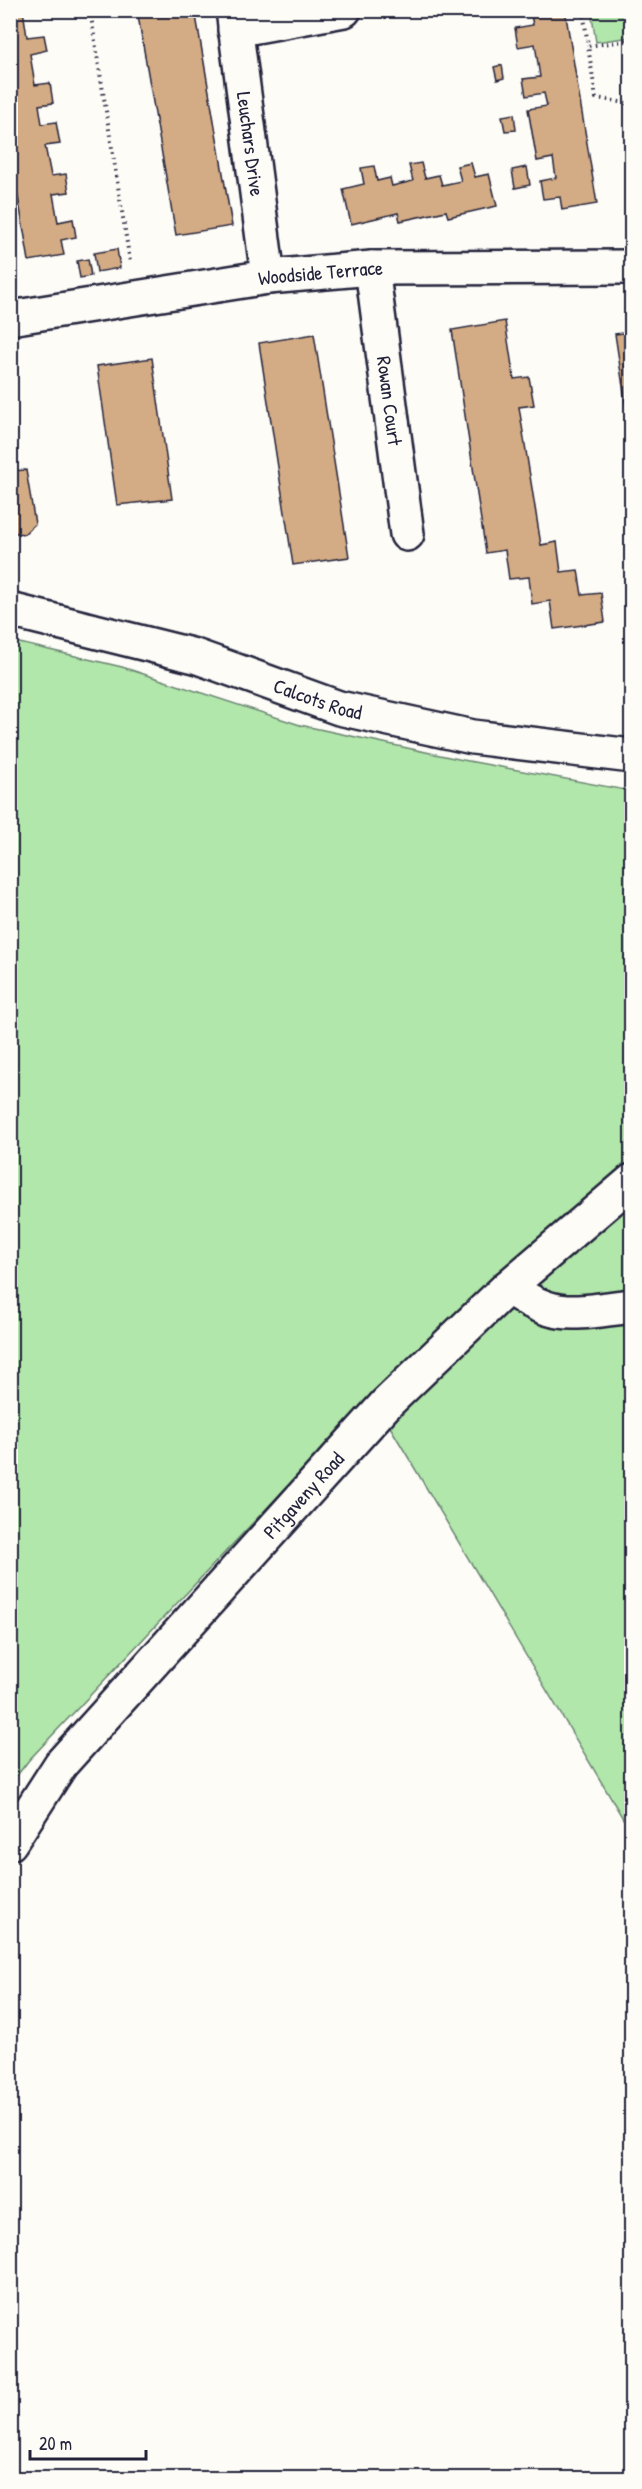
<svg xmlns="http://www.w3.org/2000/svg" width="642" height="2489" viewBox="0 0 642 2489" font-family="'Patrick Hand',sans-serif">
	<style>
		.green { fill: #b1e7aa; stroke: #6a8472; stroke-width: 1.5 }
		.building { fill: #d3ab84; stroke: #22223b; stroke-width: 1.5 }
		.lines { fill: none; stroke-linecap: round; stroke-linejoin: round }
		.minor-casing { stroke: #22223b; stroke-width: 38 }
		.path { stroke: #22223b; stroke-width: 4; stroke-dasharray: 1.5 4.5; stroke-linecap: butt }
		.minor { stroke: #fdfcf7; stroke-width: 33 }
		.labels { text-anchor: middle; stroke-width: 4.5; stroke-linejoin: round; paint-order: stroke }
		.street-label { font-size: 20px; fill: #22223b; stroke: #fdfcf7 }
	</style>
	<rect width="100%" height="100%" fill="#fdfcf7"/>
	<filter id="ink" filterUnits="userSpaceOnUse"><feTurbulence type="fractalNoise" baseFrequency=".0167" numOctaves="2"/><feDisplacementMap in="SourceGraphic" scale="12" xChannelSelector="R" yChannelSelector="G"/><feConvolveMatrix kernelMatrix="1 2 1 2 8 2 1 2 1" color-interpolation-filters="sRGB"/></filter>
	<g filter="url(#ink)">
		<path class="green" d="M591 11H631V37L596 42Z
			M11 641 122 667 300 725 463 760 631 791V1163L415 1351 29 1760 11 1783Z
			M631 1181V1832L386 1420Z"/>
		<path class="building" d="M10 10H23L27 37 44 35 47 50 30 54 35 85 50 83 53 103 39 105 42 124 56 122 60 144 45 146 51 176 66 174 69 192 53 194 58 222 73 219 76 237 61 240 64 255 29 261 10 150Z
			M137 10H195L232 226 176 235Z
			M530 10H565L597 204 562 210 560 197 543 199 540 181 556 178 553 158 537 161 528 109 547 106 544 93 526 96 523 79 540 77 535 44 518 47 515 28 533 25Z
			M502 65 504 78 497 80 494 67Z
			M514 114 516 130 505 131 502 116Z
			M421 163 425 178 439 175 442 185 461 181 457 166 471 163 475 177 489 174 497 206 448 217 446 211 400 221 398 213 351 224 343 189 364 184 361 168 374 166 377 181 390 178 392 186 413 181 409 165Z
			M527 167 530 185 515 188 512 170Z
			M117 249 120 268 97 272 94 253Z
			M88 259 91 276 80 278 77 261Z
			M505 321 514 379 529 377 534 405 519 407 541 545 557 542 561 572 578 570 582 595 601 593 605 622 554 629 550 601 532 604 529 577 509 579 505 550 486 553 452 330Z
			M632 332V446L615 334Z
			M314 334 349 557 293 565 259 343Z
			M152 358 172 499 117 505 97 366Z
			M26 470 35 524 24 534 10 532V471Z"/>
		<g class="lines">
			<defs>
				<g id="minor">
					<path id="s1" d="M233 10 268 277"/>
					<path d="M235 30 344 10"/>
					<path id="s2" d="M372 268 407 534"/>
					<path id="s3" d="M10 318 268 277 372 268 632 267"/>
					<path id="s4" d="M10 610 195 656 339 708 473 737 632 756"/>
					<path d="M508 1287C556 1322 576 1312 632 1306"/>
					<path id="s5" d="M10 1843 61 1764 386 1404 508 1287 632 1181"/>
				</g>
			</defs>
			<use href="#minor" class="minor-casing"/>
			<path class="path" d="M90 10 130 262
				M583 10 588 46
				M632 40 588 46 596 98 632 104"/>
			<use href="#minor" class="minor"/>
		</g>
	</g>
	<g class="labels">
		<g class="street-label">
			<text dy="7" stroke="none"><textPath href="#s1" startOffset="135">Leuchars Drive</textPath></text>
			<text dy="7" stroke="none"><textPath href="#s3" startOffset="314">Woodside Terrace</textPath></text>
			<text dy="7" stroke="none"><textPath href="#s2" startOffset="134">Rowan Court</textPath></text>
			<text dy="7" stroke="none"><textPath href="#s4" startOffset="321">Calcots Road</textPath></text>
			<text dy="7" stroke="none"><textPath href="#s5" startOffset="456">Pitgaveny Road</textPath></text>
		</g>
	</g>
	<rect width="642" height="2489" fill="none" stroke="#fdfcf7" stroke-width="36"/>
	<rect x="18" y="18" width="606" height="2453" fill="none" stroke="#22223b" stroke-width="2" filter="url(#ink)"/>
	<path d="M30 2450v9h116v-9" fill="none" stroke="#22223b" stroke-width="3"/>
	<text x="39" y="2450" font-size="18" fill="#22223b" stroke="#fdfcf7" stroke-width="4.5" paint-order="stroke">20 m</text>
</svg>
